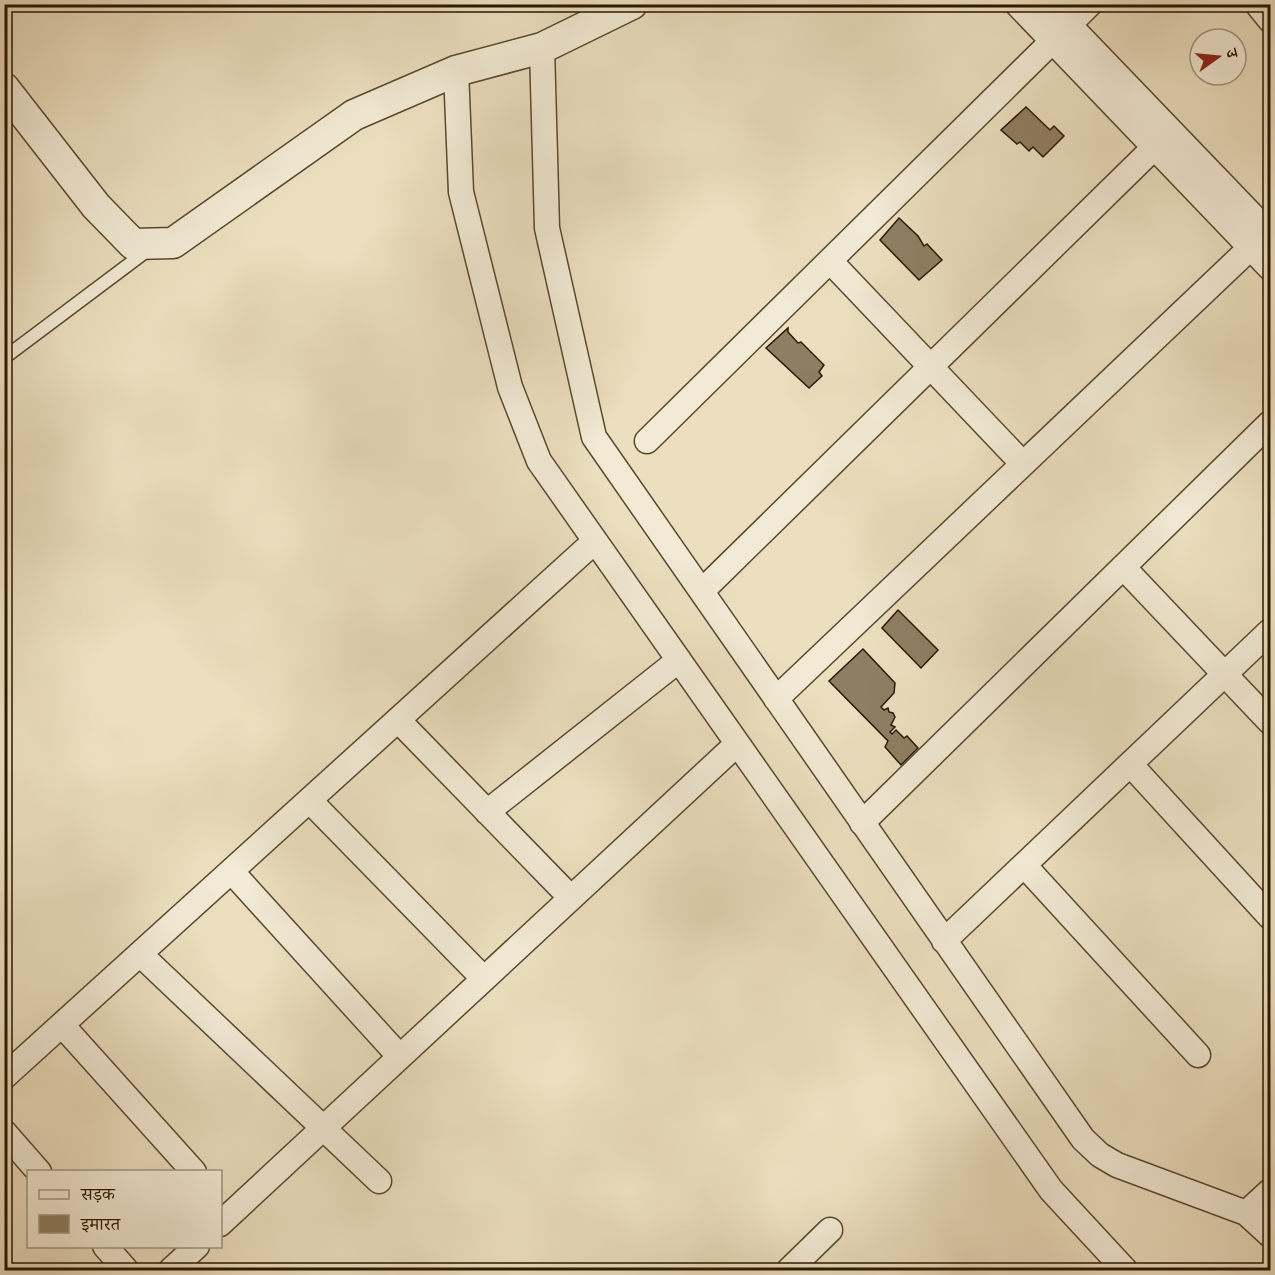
<svg xmlns="http://www.w3.org/2000/svg" width="1275" height="1275" viewBox="0 0 1275 1275" font-family="'Sorts Mill Goudy','Noto Serif Devanagari',serif">
	<style>
		.building { fill: #8e7f63; stroke: #2a1700; stroke-width: 1.5 }
		.lines { fill: none; stroke-linecap: round; stroke-linejoin: round }
		.service-casing { stroke: #5a4930; stroke-width: 15 }
		.minor-casing { stroke: #5a4930; stroke-width: 27 }
		.tertiary-casing { stroke: #5a4930; stroke-width: 33 }
		.service { stroke: #f2ead5; stroke-width: 12 }
		.minor { stroke: #f2ead5; stroke-width: 24 }
		.tertiary { stroke: #f2ead5; stroke-width: 30 }
	</style>
	<rect width="100%" height="100%" fill="#ebdfbf"/>
	<filter id="stains"><feTurbulence type="fractalNoise" baseFrequency=".00333" numOctaves="4"/><feColorMatrix values="0 0 0 0 .2 0 0 0 0 .09 0 0 0 0 .02 0 0 0 .5 -.17"/></filter>
	<radialGradient id="worn" r=".72"><stop offset=".6" stop-color="#630" stop-opacity="0"/><stop offset="1" stop-color="#630" stop-opacity=".3"/></radialGradient>
	<path class="building" d="M1026 107 1050 130 1054 126 1064 136 1043 157 1033 147 1029 151 1020 142 1017 144 1001 130Z
		M899 218 918 236 924 246 927 244 942 260 919 280 880 240Z
		M788 328V332L798 343 801 342 824 365 819 372 822 376 809 388 766 348Z
		M898 610 938 650 921 668 882 628Z
		M863 649 895 683 894 693 881 707 884 710 888 708 889 712 893 713 895 717 891 725 895 727 890 732 892 734 896 730 904 738 907 736 918 748 901 765 885 747 888 741 829 681Z"/>
	<g class="lines">
		<defs>
			<path id="service" d="M4 358 148 250"/>
			<path id="minor" d="M1017 4 1270 268
				M1049 4 1270 234
				M1257 4 1270 20
				M542 48 547 228 594 437 1083 1139 1100 1155 1117 1165 1246 1213 1270 1235
				M456 71 461 192 510 387 539 461 1051 1190 1125 1270
				M830 261 1023 464
				M647 441 1090 4
				M1123 567 1270 722
				M702 591 1171 131
				M776 699 1268 231
				M398 720 571 898
				M1130 764 1270 917
				M310 801 484 979
				M487 812 679 660
				M862 823 1270 423
				M1024 865 1198 1055
				M232 872 400 1057
				M944 941 1270 631
				M141 955 379 1181
				M62 1025 194 1172
				M4 1077 595 541
				M4 1132 39 1172
				M1246 1213 1270 1191
				M220 1224 737 744
				M105 1246 126 1270
				M171 1270 197 1246
				M789 1270 830 1230"/>
			<path id="tertiary" d="M4 88 96 206 133 244 173 243 354 115 456 71 542 48 632 4"/>
		</defs>
		<use href="#service" class="service-casing"/>
		<use href="#minor" class="minor-casing"/>
		<use href="#tertiary" class="tertiary-casing"/>
		<use href="#service" class="service"/>
		<use href="#minor" class="minor"/>
		<use href="#tertiary" class="tertiary"/>
	</g>
	<rect width="1275" height="1275" fill="none" stroke="#ebdfbf" stroke-width="24"/>
	<rect x="6" y="6" width="1263" height="1263" fill="none" stroke="#2a1700" stroke-width="3"/>
	<rect x="12" y="12" width="1251" height="1251" fill="none" stroke="#2a1700" stroke-width="1.5"/>
	<rect x="27" y="1170" width="195" height="78" fill="#f2ead5" stroke="#a29680" stroke-width="1.5"/>
	<rect x="39" y="1190" width="30" height="9" fill="#f2ead5" stroke="#a29680" stroke-width="1.5"/>
	<text x="81" y="1200" font-size="18" fill="#2a1700">सड़क</text>
	<rect x="39" y="1215" width="30" height="18" fill="#8e7f63" stroke="#a29680" stroke-width="1.5"/>
	<text x="81" y="1230" font-size="18" fill="#2a1700">इमारत</text>
	<g transform="translate(1218 57) rotate(75)"><circle r="28" fill="#f2ead5" stroke="#a29680" stroke-width="1.5"/>
	<path d="M0-4.5L10 22L0 15L-10 22Z" fill="#8f2418"/>
	<text y="-9" font-size="16" font-weight="bold" text-anchor="middle" fill="#2a1700">उ</text>
	</g>
	<rect width="100%" height="100%" filter="url(#stains)"/>
	<rect width="100%" height="100%" fill="url(#worn)"/>
</svg>
